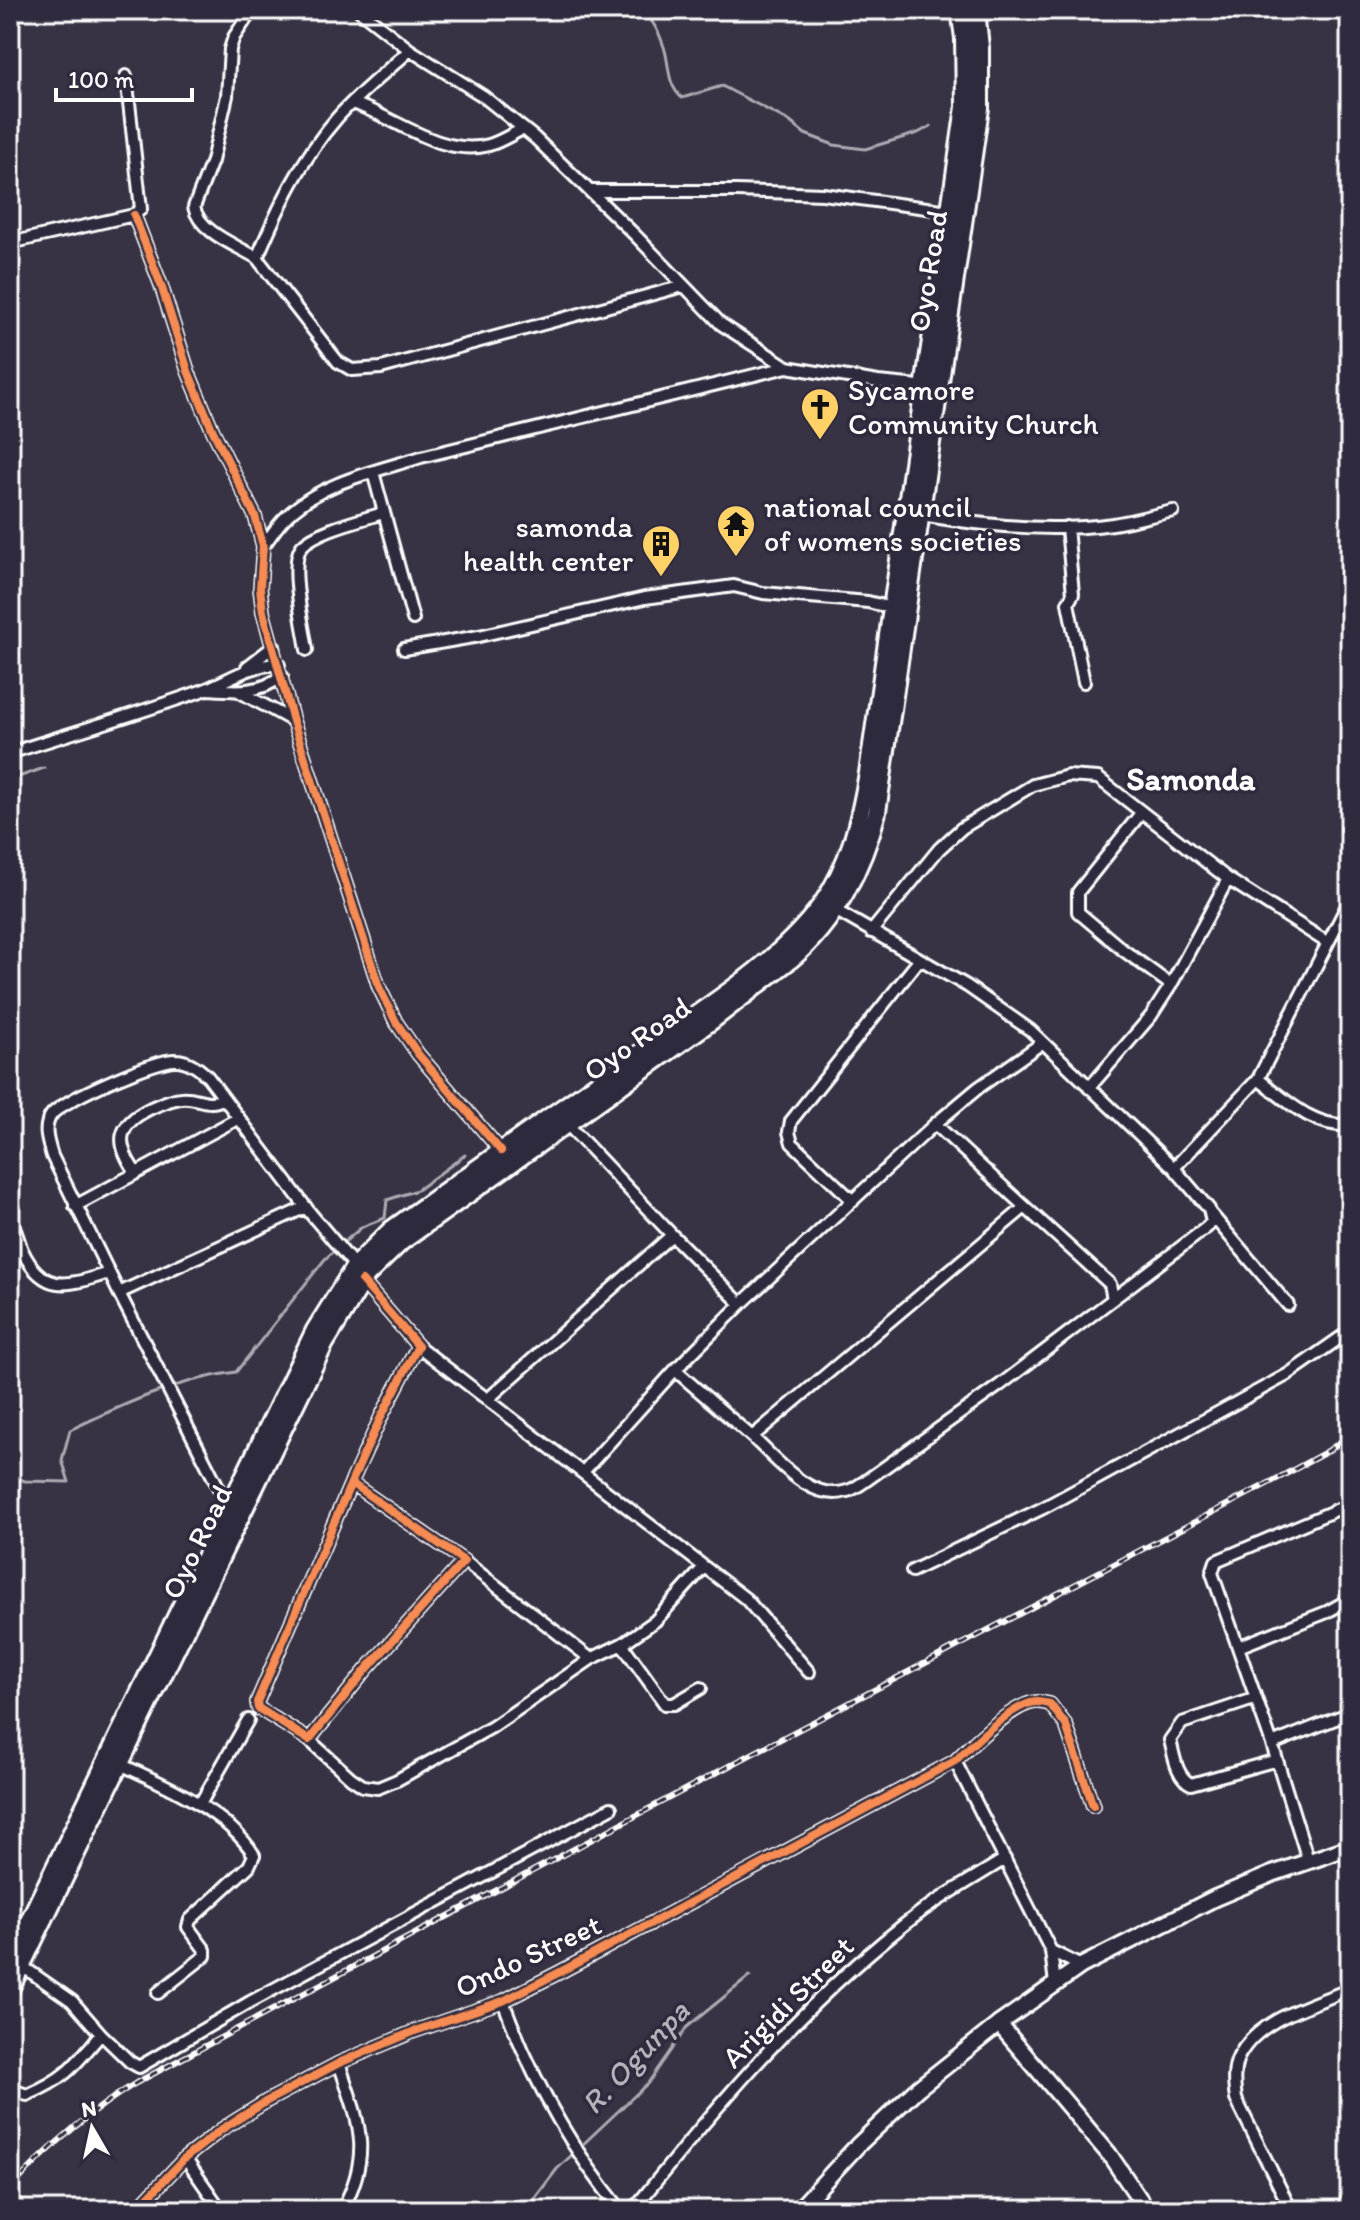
<svg xmlns="http://www.w3.org/2000/svg" width="1360" height="2220" viewBox="0 0 1360 2220" font-family="Itim,sans-serif">
	<style>
		.lines { fill: none; stroke-linecap: round; stroke-linejoin: round }
		.stream { stroke: #adabb2; stroke-width: 3 }
		.minor-casing { stroke: #fff; stroke-width: 16 }
		.tertiary-casing { stroke: #fff; stroke-width: 20 }
		.secondary-casing { stroke: #fff; stroke-width: 20 }
		.primary-casing { stroke: #fff; stroke-width: 22 }
		.minor { stroke: #2f2a3d; stroke-width: 10 }
		.tertiary { stroke: #2f2a3d; stroke-width: 14 }
		.secondary { stroke: #2f2a3d; stroke-width: 14 }
		.primary { stroke: #2f2a3d; stroke-width: 16 }
		.rail-casing { stroke: #fff; stroke-width: 6 }
		.rail { stroke: #2f2a3d; stroke-width: 3; stroke-dasharray: 9; stroke-linecap: butt }
		.cycleway-casing { stroke: #2f2a3d; stroke-width: 13 }
		.cycleway { stroke: #f68b52; stroke-width: 8 }
		.labels { text-anchor: middle; stroke-width: 7; stroke-linejoin: round; paint-order: stroke }
		.street-label { font-size: 30px; fill: #fff; stroke: #2f2a3d }
		.poi-label { font-size: 30px; fill: #fff; stroke: #2f2a3d; text-anchor: start }
		.neighbourhood-label { font-size: 32px; font-weight: bold; fill: #fff; stroke: #2f2a3d }
		.water-label { font-size: 32px; font-style: italic; fill: #b4b2b9; stroke: #2f2a3d }
	</style>
	<rect width="100%" height="100%" fill="#373345"/>
	<filter id="ink" filterUnits="userSpaceOnUse"><feTurbulence type="fractalNoise" baseFrequency=".0125" numOctaves="2"/><feDisplacementMap in="SourceGraphic" scale="16" xChannelSelector="R" yChannelSelector="G"/><feConvolveMatrix kernelMatrix="1 2 1 2 8 2 1 2 1" color-interpolation-filters="sRGB"/></filter>
	<g filter="url(#ink)">
		<g class="lines">
			<path class="stream" d="M643 10C651 19 659 32 663 44 671 65 665 82 682 98L722 86 789 121 805 134 834 145 865 149 918 133 931 126
				M10 780 44 768
				M342 1244 362 1227 385 1218 387 1200 417 1190 465 1155
				M10 1476 25 1481 69 1482 62 1460 70 1430C124 1404 176 1380 236 1372L325 1259 336 1249
				M579 2148 648 2083 687 2027 750 1976
				M526 2210 557 2169 574 2153"/>
			<defs>
				<path id="minor" d="M252 10 234 37 230 49 227 96 212 161 194 207C199 232 236 245 257 258
					M359 10 410 50 483 96 535 138 636 236 721 324 787 367
					M410 50C386 72 359 93 337 118 301 159 278 208 257 258L338 362 352 370 381 368 683 286
					M352 103C395 117 442 158 489 145 500 142 512 134 523 129
					M591 191H736L823 194 949 211
					M134 215 161 285 188 371 213 431 255 516 263 546 260 588 263 612 293 721 379 987 396 1022 418 1054 501 1151
					M10 243 134 215 141 209 126 76
					M373 472 413 619
					M922 515C984 526 1050 533 1113 524 1133 521 1153 515 1173 511
					M1067 527 1073 594 1068 603 1084 682
					M263 546C271 536 278 524 287 516 321 482 377 471 421 457L787 367 878 382 929 387
					M404 649 479 636 645 598 734 586 763 593 868 602 892 608
					M307 650C304 628 288 562 302 546 317 530 361 520 383 513
					M247 667 274 646
					M208 689C235 691 260 694 282 676
					M240 692 293 721
					M10 753C75 732 140 713 204 690 229 680 252 663 279 665
					M1141 813 1078 892V912L1123 950 1171 985 1228 879
					M835 910 920 959 791 1121 789 1132 792 1143 853 1201
					M871 932 939 849 962 828 1033 785 1068 776 1098 778 1228 879 1328 943
					M920 959 967 986 1030 1030 1174 1168 1209 1209 1212 1222 1206 1228 1113 1299
					M1258 1079C1286 1100 1313 1128 1350 1125
					M1089 1088 1151 1016 1171 985
					M935 1124 978 1088 1042 1043
					M1174 1168 1258 1079 1350 900
					M136 1173C115 1143 116 1125 151 1108 161 1104 170 1099 181 1098 198 1096 208 1108 224 1098
					M75 1206 239 1118
					M1212 1215 1288 1305
					M10 1220C16 1229 18 1240 22 1250 44 1296 69 1285 109 1273
					M119 1293 306 1207
					M418 1346 746 1599 809 1672
					M675 1370 752 1437 1025 1207 935 1124 741 1304
					M488 1399 672 1235 566 1123
					M752 1437C776 1458 810 1503 847 1491 853 1490 859 1485 864 1482L1000 1385 1113 1299 1110 1284 1025 1207
					M583 1472 675 1370 741 1304 672 1235
					M351 1483 257 1702 258 1708 309 1740 366 1670 464 1561 351 1483 381 1417 418 1346 362 1281
					M229 1508 119 1293 52 1156C48 1142 42 1127 52 1114 65 1099 156 1059 176 1060 188 1060 200 1069 208 1077L311 1214 355 1266
					M464 1561 591 1659
					M912 1571 1043 1508 1287 1375 1350 1331
					M622 1644 665 1704H674L701 1688
					M1238 1647 1327 1612 1350 1599
					M1254 1699 1182 1723 1170 1740C1174 1755 1176 1777 1191 1784L1277 1760
					M309 1740 351 1778 363 1786 378 1788 397 1780 492 1727 591 1659 622 1644 655 1621 704 1567
					M1272 1744 1350 1713
					M955 1761 1051 1951 1055 1984
					M120 1764C164 1784 228 1812 254 1855L249 1866 190 1920 188 1927 205 1950V1956L158 1993
					M200 1804 248 1720
					M1308 1860 1272 1744 1212 1573 1216 1561 1350 1504
					M1051 1951 1081 1966
					M503 2001C531 2077 569 2147 621 2210
					M101 2034 130 2062 139 2067 250 2002 611 1808
					M339 2063C358 2121 374 2151 342 2210
					M10 2089 27 2095C67 2078 74 2066 101 2034L72 2001 22 1966
					M185 2158 221 2210
					M136 2210 185 2158 222 2129 267 2101 339 2063 415 2031 503 2001 560 1972 955 1761C971 1745 1015 1702 1037 1702 1041 1702 1045 1703 1050 1704L1066 1725 1093 1806
					M633 2210C719 2102 811 1994 922 1911 949 1892 978 1876 1005 1859
					M1127 2210 1140 2199
					M1291 2210 1236 2099C1234 2086 1232 2069 1239 2056 1259 2018 1313 2005 1350 1989"/>
				<path id="tertiary" d="M999 2024 1109 2154 1147 2210"/>
				<path id="secondary" d="M798 2210 858 2145 917 2089 999 2024 1081 1966 1215 1898 1272 1874 1350 1847"/>
				<path id="primary" d="M10 1960 315 1330 355 1266 391 1230C473 1171 556 1112 639 1054 700 1011 778 965 822 904 850 864 860 819 868 773L965 107 964 38 960 10
					M10 1989 325 1343 366 1276 401 1242 710 1022 790 960C835 923 863 867 877 812L980 108V47L976 10"/>
			</defs>
			<use href="#minor" class="minor-casing"/>
			<use href="#tertiary" class="tertiary-casing"/>
			<use href="#secondary" class="secondary-casing"/>
			<use href="#primary" class="primary-casing"/>
			<use href="#minor" class="minor"/>
			<use href="#tertiary" class="tertiary"/>
			<use href="#secondary" class="secondary"/>
			<use href="#primary" class="primary"/>
			<defs>
				<path id="rail" d="M10 2189C48 2148 88 2112 136 2083L729 1766 1284 1475 1328 1451 1350 1435"/>
			</defs>
			<use href="#rail" class="rail-casing"/>
			<use href="#rail" class="rail"/>
			<defs>
				<path id="cycleway" d="M134 215 161 285 188 371 213 431 255 516 263 546 260 588 263 612 293 721 379 987 396 1022 418 1054 501 1151
					M351 1483 257 1702 258 1708 309 1740 366 1670 464 1561 351 1483 381 1417 418 1346 362 1281
					M136 2210 185 2158 222 2129 267 2101 339 2063 415 2031 503 2001 560 1972 955 1761C971 1745 1015 1702 1037 1702 1041 1702 1045 1703 1050 1704L1066 1725 1093 1806"/>
			</defs>
			<use href="#cycleway" class="cycleway-casing"/>
			<use href="#cycleway" class="cycleway"/>
		</g>
	</g>
	<defs>
		<symbol id="church-pin" viewBox="-11 -11 22 30"><path d="M0 17L-7.5 6A9.5 9.5 0 1 1 7.5 6Z" fill="#ffd166" stroke="#2f2a3d"/><path d="M-1.2-6h2.4v3.5h3.3v2.4h-3.3V6h-2.4V-.1h-3.3v-2.4h3.3Z" fill="#111"/></symbol>
		<symbol id="temple-pin" viewBox="-11 -11 22 30"><path d="M0 17L-7.5 6A9.5 9.5 0 1 1 7.5 6Z" fill="#ffd166" stroke="#2f2a3d"/><path d="M0-6L5-2H3V0L6.5 2.5H4V6H1.5V3h-3V6H-4V2.5H-6.5L-3 0V-2H-5Z" fill="#111"/></symbol>
		<symbol id="building-pin" viewBox="-11 -11 22 30"><path d="M0 17L-7.5 6A9.5 9.5 0 1 1 7.5 6Z" fill="#ffd166" stroke="#2f2a3d"/><path d="M-4-6H4V6H1V3H-1V6H-4ZM-2.5-4.3h1.7v1.8h-1.7ZM.8-4.3h1.7v1.8H.8ZM-2.5-1h1.7V.8h-1.7ZM.8-1h1.7V.8H.8Z" fill="#111"/></symbol>
	</defs>
	<g fill-rule="evenodd">
		<use href="#church-pin" x="798" y="385" width="44" height="60"/>
		<use href="#temple-pin" x="714" y="502" width="44" height="60"/>
		<use href="#building-pin" x="639" y="522" width="44" height="60"/>
	</g>
	<g class="labels">
		<g class="street-label">
			<text transform="translate(928 271) rotate(-81)" y="10">Oyo Road</text>
			<text transform="translate(637 1039) rotate(-35)" y="10">Oyo Road</text>
			<text transform="translate(197 1542) rotate(-64)" y="10">Oyo Road</text>
			<text transform="translate(528 1956) rotate(-25)" y="10">Ondo Street</text>
			<text transform="translate(788 2002) rotate(-45)" y="10">Arigidi Street</text>
		</g>
		<g class="poi-label">
			<text x="848" y="400">Sycamore<tspan x="848" dy="34">Community Church</tspan></text>
			<text x="764" y="517">national council<tspan x="764" dy="34">of womens societies</tspan></text>
			<text x="633" y="537" text-anchor="end">samonda<tspan x="633" dy="34">health center</tspan></text>
		</g>
		<g class="neighbourhood-label">
			<text x="1191" y="790">Samonda</text>
		</g>
		<g class="water-label">
			<text transform="translate(635 2057) rotate(-47)" y="11">R. Ogunpa</text>
		</g>
	</g>
	<rect width="1360" height="2220" fill="none" stroke="#2f2a3d" stroke-width="40"/>
	<rect x="20" y="20" width="1320" height="2180" fill="none" stroke="#fff" stroke-width="3" filter="url(#ink)"/>
	<g transform="translate(92 2128) rotate(351)" stroke="#2f2a3d" stroke-width="6" paint-order="stroke">
	<path d="M0-6L14 30L0 20L-14 30Z" fill="#ffffff"/>
	<text y="-12" font-size="22" font-weight="bold" text-anchor="middle" fill="#ffffff">N</text>
	</g>
	<path d="M56 88v12h136v-12" fill="none" stroke="#ffffff" stroke-width="4"/>
	<text x="68" y="88" font-size="24" fill="#ffffff" stroke="#2f2a3d" stroke-width="6" paint-order="stroke">100 m</text>
</svg>
